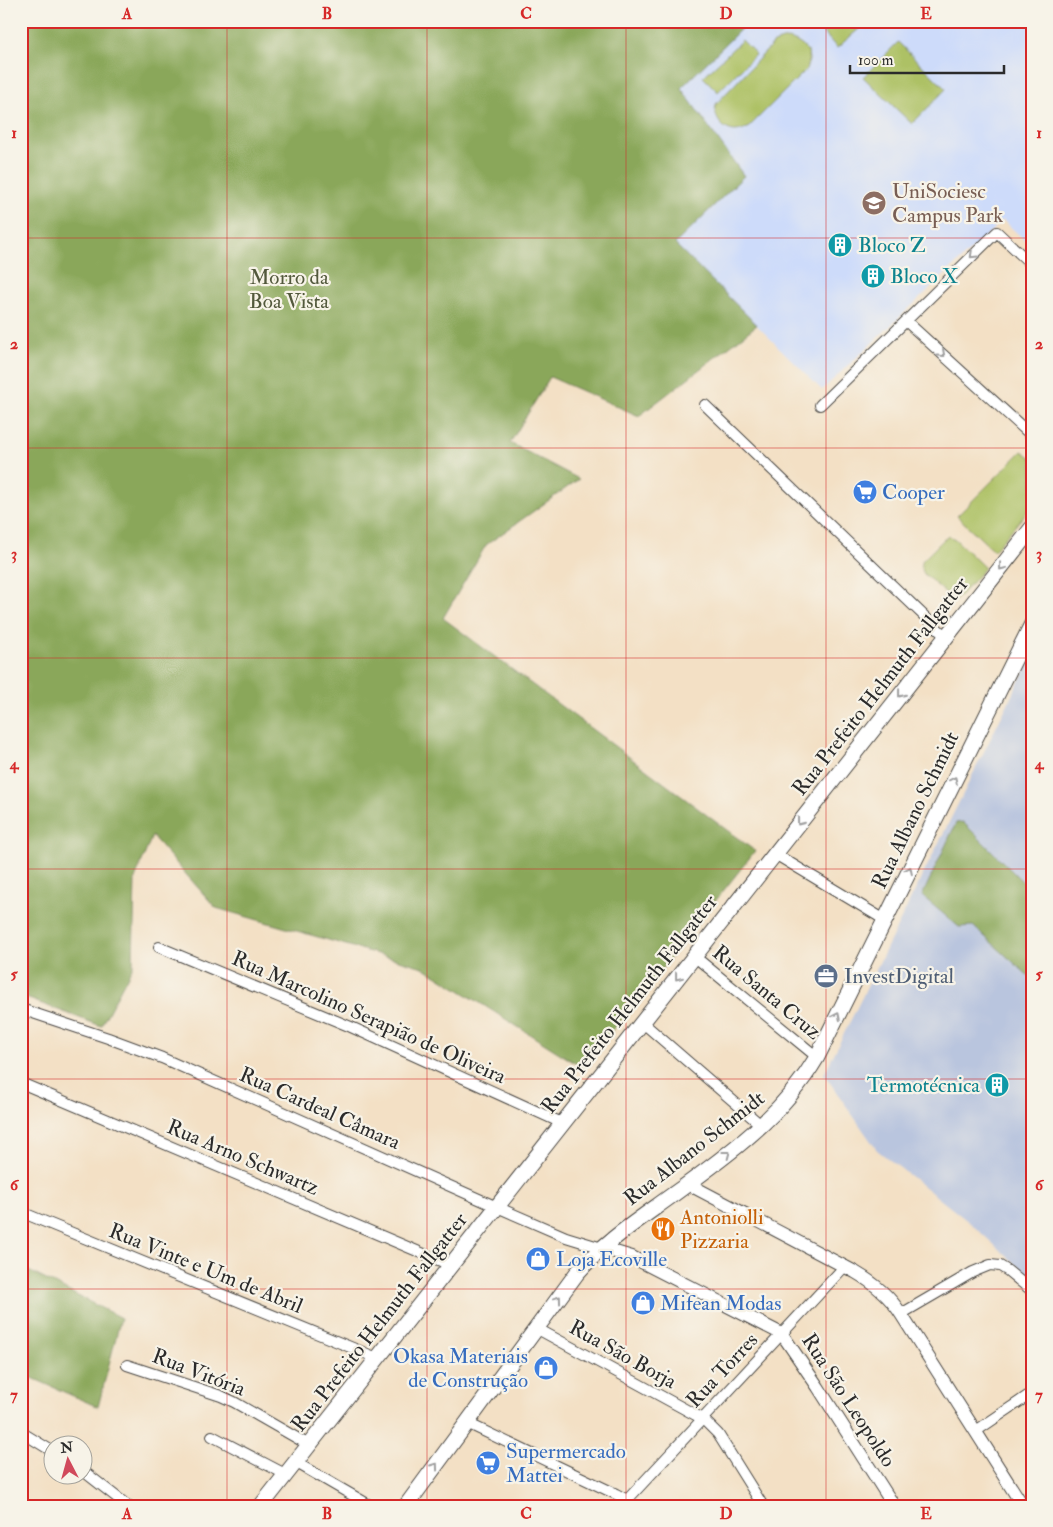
<svg xmlns="http://www.w3.org/2000/svg" width="1053" height="1527" viewBox="0 0 1053 1527" font-family="'IM FELL Double Pica',serif">
	<style>
		.built { fill: #cddbfa }
		.industrial { fill: #b9c5de }
		.green { fill: #adc165; stroke: #6c7648 }
		.forest { fill: #8aa75a; stroke: #5a6942 }
		.lines { fill: none; stroke-linecap: round; stroke-linejoin: round }
		.minor-casing { stroke: #494642; stroke-width: 12 }
		.tertiary-casing { stroke: #494642; stroke-width: 14 }
		.primary-casing { stroke: #494642; stroke-width: 17 }
		.minor { stroke: #fff; stroke-width: 10 }
		.tertiary { stroke: #fff; stroke-width: 12 }
		.primary { stroke: #fff; stroke-width: 15 }
		.oneway { stroke: #a0a0a0 }
		.grid { fill: none; stroke: #d62828; stroke-width: 1; stroke-opacity: 0.55 }
		.labels { text-anchor: middle; stroke-width: 4.5; stroke-linejoin: round; paint-order: stroke }
		.education-label { font-size: 21px; fill: #785e54; stroke: #f7f3e8; text-anchor: start }
		.culture-label { font-size: 21px; fill: #0d838f; stroke: #f7f3e8; text-anchor: start }
		.park-label { font-size: 21px; fill: #52583c; stroke: #f7f3e8 }
		.shop-label { font-size: 21px; fill: #366cbe; stroke: #f7f3e8; text-anchor: start }
		.street-label { font-size: 21px; fill: #2b2b2b; stroke: #f7f3e8 }
		.service-label { font-size: 21px; fill: #4e5e75; stroke: #f7f3e8; text-anchor: start }
		.food-label { font-size: 21px; fill: #c56008; stroke: #f7f3e8; text-anchor: start }
		.neatline { fill: none; stroke: #d62828; stroke-width: 2 }
		.grid-label { font-size: 16px; text-anchor: middle; font-weight: bold; fill: #d62828 }
	</style>
	<rect width="100%" height="100%" fill="#f7f3e8"/>
	<filter id="ink" filterUnits="userSpaceOnUse"><feTurbulence type="fractalNoise" baseFrequency=".02" numOctaves="2"/><feDisplacementMap in="SourceGraphic" scale="10" xChannelSelector="R" yChannelSelector="G"/><feConvolveMatrix kernelMatrix="1 2 1 2 8 2 1 2 1" color-interpolation-filters="sRGB"/></filter>
	<filter id="wash" filterUnits="userSpaceOnUse"><feTurbulence type="fractalNoise" baseFrequency=".0096" numOctaves="4" result="noise"/><feDisplacementMap in="SourceGraphic" scale="20" xChannelSelector="R" yChannelSelector="G"/><feGaussianBlur stdDeviation="1.12" result="paint"/><feColorMatrix in="noise" values="0 0 0 0 0 0 0 0 0 0 0 0 0 0 0 0 0 1.4 0 .05"/><feComposite in="paint" operator="in"/></filter>
	<g filter="url(#wash)">
		<rect width="100%" height="100%" fill="#f3e0c5"/>
		<path class="built" d="M749 21H1032V247L1003 220 822 390 675 244 744 176 681 88Z"/>
		<path class="industrial" d="M1032 655V1279L969 1222 877 1150 824 1074Z"/>
		<path class="green" d="M816 21H868L837 48 815 23Z
			M786 39C796 40 801 44 808 51L809 60 806 70 748 128C744 129 739 131 735 131 721 130 713 116 716 104L774 43Z
			M742 40 756 54 718 92 703 77Z
			M898 42 946 89 912 124 863 77Z
			M1022 451 1032 458V506L994 551 957 516Z
			M949 536 955 539 985 568 955 601 924 574 921 567 922 561 943 540Z"/>
		<path class="forest" d="M21 21H749L681 88 744 176 675 244 757 325 639 416 550 377 510 443 579 479 486 545 443 618 755 851 583 1068 423 967 216 908 152 836 135 879 133 966 101 1026 21 996Z
			M963 822 1032 891V979L973 926 959 927 922 896 956 823Z
			M21 1267 121 1318 98 1407 21 1373Z"/>
	</g>
	<g filter="url(#ink)">
		<g class="lines">
			<defs>
				<path id="minor" d="M906 321 1032 436
					M705 405 946 637
					M820 405 997 232 1032 265
					M775 854 885 920
					M159 947 351 1027 562 1123
					M694 956 817 1057
					M21 1009 108 1038 162 1058 497 1207 566 1237 602 1248
					M642 1022 762 1126
					M21 1083 450 1265
					M21 1212 377 1358
					M901 1314 973 1272 990 1265 1000 1266 1008 1271 1032 1291
					M536 1328 703 1419 718 1434 763 1506
					M127 1365 221 1396 234 1402 309 1445
					M467 1423 616 1494 627 1500 632 1506
					M976 1431 1032 1393
					M21 1432 52 1451
					M212 1436 285 1474
					M295 1462 371 1506
					M82 1470 128 1506
					M627 1500 845 1266"/>
				<path id="tertiary" d="M688 1184 855 1272C874 1283 889 1295 901 1314L1023 1506
					M602 1248 632 1257 782 1334 818 1387 894 1506"/>
				<path id="primary" d="M261 1506 1032 528
					M406 1506 577 1273C600 1247 628 1227 656 1207 715 1164 779 1122 817 1057L1032 624"/>
			</defs>
			<use href="#minor" class="minor-casing"/>
			<use href="#tertiary" class="tertiary-casing"/>
			<use href="#primary" class="primary-casing"/>
			<use href="#minor" class="minor"/>
			<use href="#tertiary" class="tertiary"/>
			<use href="#primary" class="primary"/>
		</g>
		<defs><path id="oneway-chevron" d="M-2-3.5L2.5 0L-2 3.5" fill="none" stroke-width="1.6" stroke-linecap="round" stroke-linejoin="round" transform="scale(1.25)"/></defs>
		<g class="oneway">
			<use href="#oneway-chevron" transform="translate(973 255) rotate(136)"/>
			<use href="#oneway-chevron" transform="translate(942 354) rotate(42)"/>
			<use href="#oneway-chevron" transform="translate(1002 567) rotate(128)"/>
			<use href="#oneway-chevron" transform="translate(901 694) rotate(128)"/>
			<use href="#oneway-chevron" transform="translate(954 780) rotate(-64)"/>
			<use href="#oneway-chevron" transform="translate(800 822) rotate(128)"/>
			<use href="#oneway-chevron" transform="translate(909 870) rotate(-64)"/>
			<use href="#oneway-chevron" transform="translate(678 977) rotate(128)"/>
			<use href="#oneway-chevron" transform="translate(837 1016) rotate(-64)"/>
			<use href="#oneway-chevron" transform="translate(727 1154) rotate(-37)"/>
			<use href="#oneway-chevron" transform="translate(558 1299) rotate(-54)"/>
			<use href="#oneway-chevron" transform="translate(435 1466) rotate(-54)"/>
		</g>
	</g>
	<path class="grid" d="M227 21V1506M427 21V1506M626 21V1506M826 21V1506M21 238H1032M21 448H1032M21 658H1032M21 869H1032M21 1079H1032M21 1289H1032"/>
	<defs>
		<symbol id="university-disc" viewBox="-11 -11 22 22"><circle r="9.5" fill="#8d6e63" stroke="#f7f3e8"/><path d="M0-5L7-2L0 1L-7-2ZM-4 1L0 2.5L4 1V4Q0 6-4 4Z" fill="#fff"/></symbol>
		<symbol id="building-disc" viewBox="-11 -11 22 22"><circle r="9.5" fill="#0f9aa8" stroke="#f7f3e8"/><path d="M-4-6H4V6H1V3H-1V6H-4ZM-2.5-4.3h1.7v1.8h-1.7ZM.8-4.3h1.7v1.8H.8ZM-2.5-1h1.7V.8h-1.7ZM.8-1h1.7V.8H.8Z" fill="#fff"/></symbol>
		<symbol id="supermarket-disc" viewBox="-11 -11 22 22"><circle r="9.5" fill="#3f7fe0" stroke="#f7f3e8"/><path d="M-6-5.5h2.5l.6 2H6L4.5 2H-2.5L-4.4-4H-6ZM-1.5 3.2a1.3 1.3 0 1 0 .1 0ZM3 3.2a1.3 1.3 0 1 0 .1 0Z" fill="#fff"/></symbol>
		<symbol id="office-disc" viewBox="-11 -11 22 22"><circle r="9.5" fill="#5c6f8a" stroke="#f7f3e8"/><path d="M-6-3h4V-5.5h4V-3h4V5H-6ZM-1-4.5V-3h2v-1.5ZM-6 0V1H6V0Z" fill="#fff"/></symbol>
		<symbol id="restaurant-disc" viewBox="-11 -11 22 22"><circle r="9.5" fill="#e8710a" stroke="#f7f3e8"/><path d="M-5-6h1v4h1v-4h1v4h1v-4h1v5L-1.5 .5V6h-2V.5L-5-1ZM5-6V6H3V1.5H1.5Q1.5-4 5-6Z" fill="#fff"/></symbol>
		<symbol id="shop-disc" viewBox="-11 -11 22 22"><circle r="9.5" fill="#3f7fe0" stroke="#f7f3e8"/><path d="M-5-2.5h2.3a2.7 3.5 0 0 1 5.4 0H5L5.5 6h-11ZM-1.5-2.5h3a1.5 2.3 0 0 0-3 0Z" fill="#fff"/></symbol>
	</defs>
	<g fill-rule="evenodd">
		<use href="#university-disc" x="860" y="189" width="28" height="28"/>
		<use href="#building-disc" x="826" y="231" width="28" height="28"/>
		<use href="#building-disc" x="859" y="262" width="28" height="28"/>
		<use href="#supermarket-disc" x="851" y="478" width="28" height="28"/>
		<use href="#office-disc" x="812" y="962" width="28" height="28"/>
		<use href="#building-disc" x="983" y="1071" width="28" height="28"/>
		<use href="#restaurant-disc" x="649" y="1215" width="28" height="28"/>
		<use href="#shop-disc" x="524" y="1245" width="28" height="28"/>
		<use href="#shop-disc" x="629" y="1289" width="28" height="28"/>
		<use href="#shop-disc" x="532" y="1354" width="28" height="28"/>
		<use href="#supermarket-disc" x="474" y="1449" width="28" height="28"/>
	</g>
	<g class="labels">
		<g class="education-label">
			<text x="892" y="198">UniSociesc<tspan x="892" dy="24">Campus Park</tspan></text>
		</g>
		<g class="culture-label">
			<text x="858" y="252">Bloco Z</text>
			<text x="890" y="283">Bloco X</text>
			<text x="980" y="1092" text-anchor="end">Termotécnica</text>
		</g>
		<g class="park-label">
			<text x="289" y="284">Morro da<tspan x="289" dy="24">Boa Vista</tspan></text>
		</g>
		<g class="shop-label">
			<text x="882" y="499">Cooper</text>
			<text x="556" y="1266">Loja Ecoville</text>
			<text x="660" y="1310">Mifean Modas</text>
			<text x="528" y="1363" text-anchor="end">Okasa Materiais<tspan x="528" dy="24">de Construção</tspan></text>
			<text x="506" y="1458">Supermercado<tspan x="506" dy="24">Mattei</tspan></text>
		</g>
		<g class="street-label">
			<text transform="translate(880 686) rotate(-52)" y="7">Rua Prefeito Helmuth Fallgatter</text>
			<text transform="translate(915 810) rotate(-64)" y="7">Rua Albano Schmidt</text>
			<text transform="translate(767 992) rotate(40)" y="7">Rua Santa Cruz</text>
			<text transform="translate(629 1004) rotate(-52)" y="7">Rua Prefeito Helmuth Fallgatter</text>
			<text transform="translate(369 1017) rotate(24)" y="7">Rua Marcolino Serapião de Oliveira</text>
			<text transform="translate(320 1108) rotate(24)" y="7">Rua Cardeal Câmara</text>
			<text transform="translate(694 1148) rotate(-38)" y="7">Rua Albano Schmidt</text>
			<text transform="translate(243 1157) rotate(23)" y="7">Rua Arno Schwartz</text>
			<text transform="translate(206 1268) rotate(22)" y="7">Rua Vinte e Um de Abril</text>
			<text transform="translate(379 1322) rotate(-52)" y="7">Rua Prefeito Helmuth Fallgatter</text>
			<text transform="translate(623 1354) rotate(29)" y="7">Rua São Borja</text>
			<text transform="translate(722 1370) rotate(-47)" y="7">Rua Torres</text>
			<text transform="translate(199 1372) rotate(21)" y="7">Rua Vitória</text>
			<text transform="translate(849 1400) rotate(57)" y="7">Rua São Leopoldo</text>
		</g>
		<g class="service-label">
			<text x="844" y="983">InvestDigital</text>
		</g>
		<g class="food-label">
			<text x="680" y="1224">Antoniolli<tspan x="680" dy="24">Pizzaria</tspan></text>
		</g>
	</g>
	<rect width="1053" height="1527" fill="none" stroke="#f7f3e8" stroke-width="55"/>
	<g transform="translate(68 1460) rotate(354)"><circle r="24" fill="#f7f3e8" stroke="#a5a39c"/>
	<path d="M0-4L9 19L0 12L-9 19Z" fill="#d1495b"/>
	<text y="-8" font-size="14" font-weight="bold" text-anchor="middle" fill="#2b2b2b">N</text>
	</g>
	<path d="M850 65v8h154v-8" fill="none" stroke="#2b2b2b" stroke-width="2.5"/>
	<text x="858" y="65" font-size="15" fill="#2b2b2b" stroke="#f7f3e8" stroke-width="4" paint-order="stroke">100 m</text>
	<rect x="28" y="28" width="998" height="1472" class="neatline"/>
	<g class="grid-label">
		<text x="127" y="19">A</text>
		<text x="327" y="19">B</text>
		<text x="526" y="19">C</text>
		<text x="726" y="19">D</text>
		<text x="926" y="19">E</text>
		<text x="14" y="138">1</text>
		<text x="1039" y="138">1</text>
		<text x="14" y="349">2</text>
		<text x="1039" y="349">2</text>
		<text x="14" y="559">3</text>
		<text x="1039" y="559">3</text>
		<text x="14" y="769">4</text>
		<text x="1039" y="769">4</text>
		<text x="14" y="979">5</text>
		<text x="1039" y="979">5</text>
		<text x="14" y="1190">6</text>
		<text x="1039" y="1190">6</text>
		<text x="14" y="1400">7</text>
		<text x="1039" y="1400">7</text>
		<text x="127" y="1519">A</text>
		<text x="327" y="1519">B</text>
		<text x="526" y="1519">C</text>
		<text x="726" y="1519">D</text>
		<text x="926" y="1519">E</text>
	</g>
</svg>
